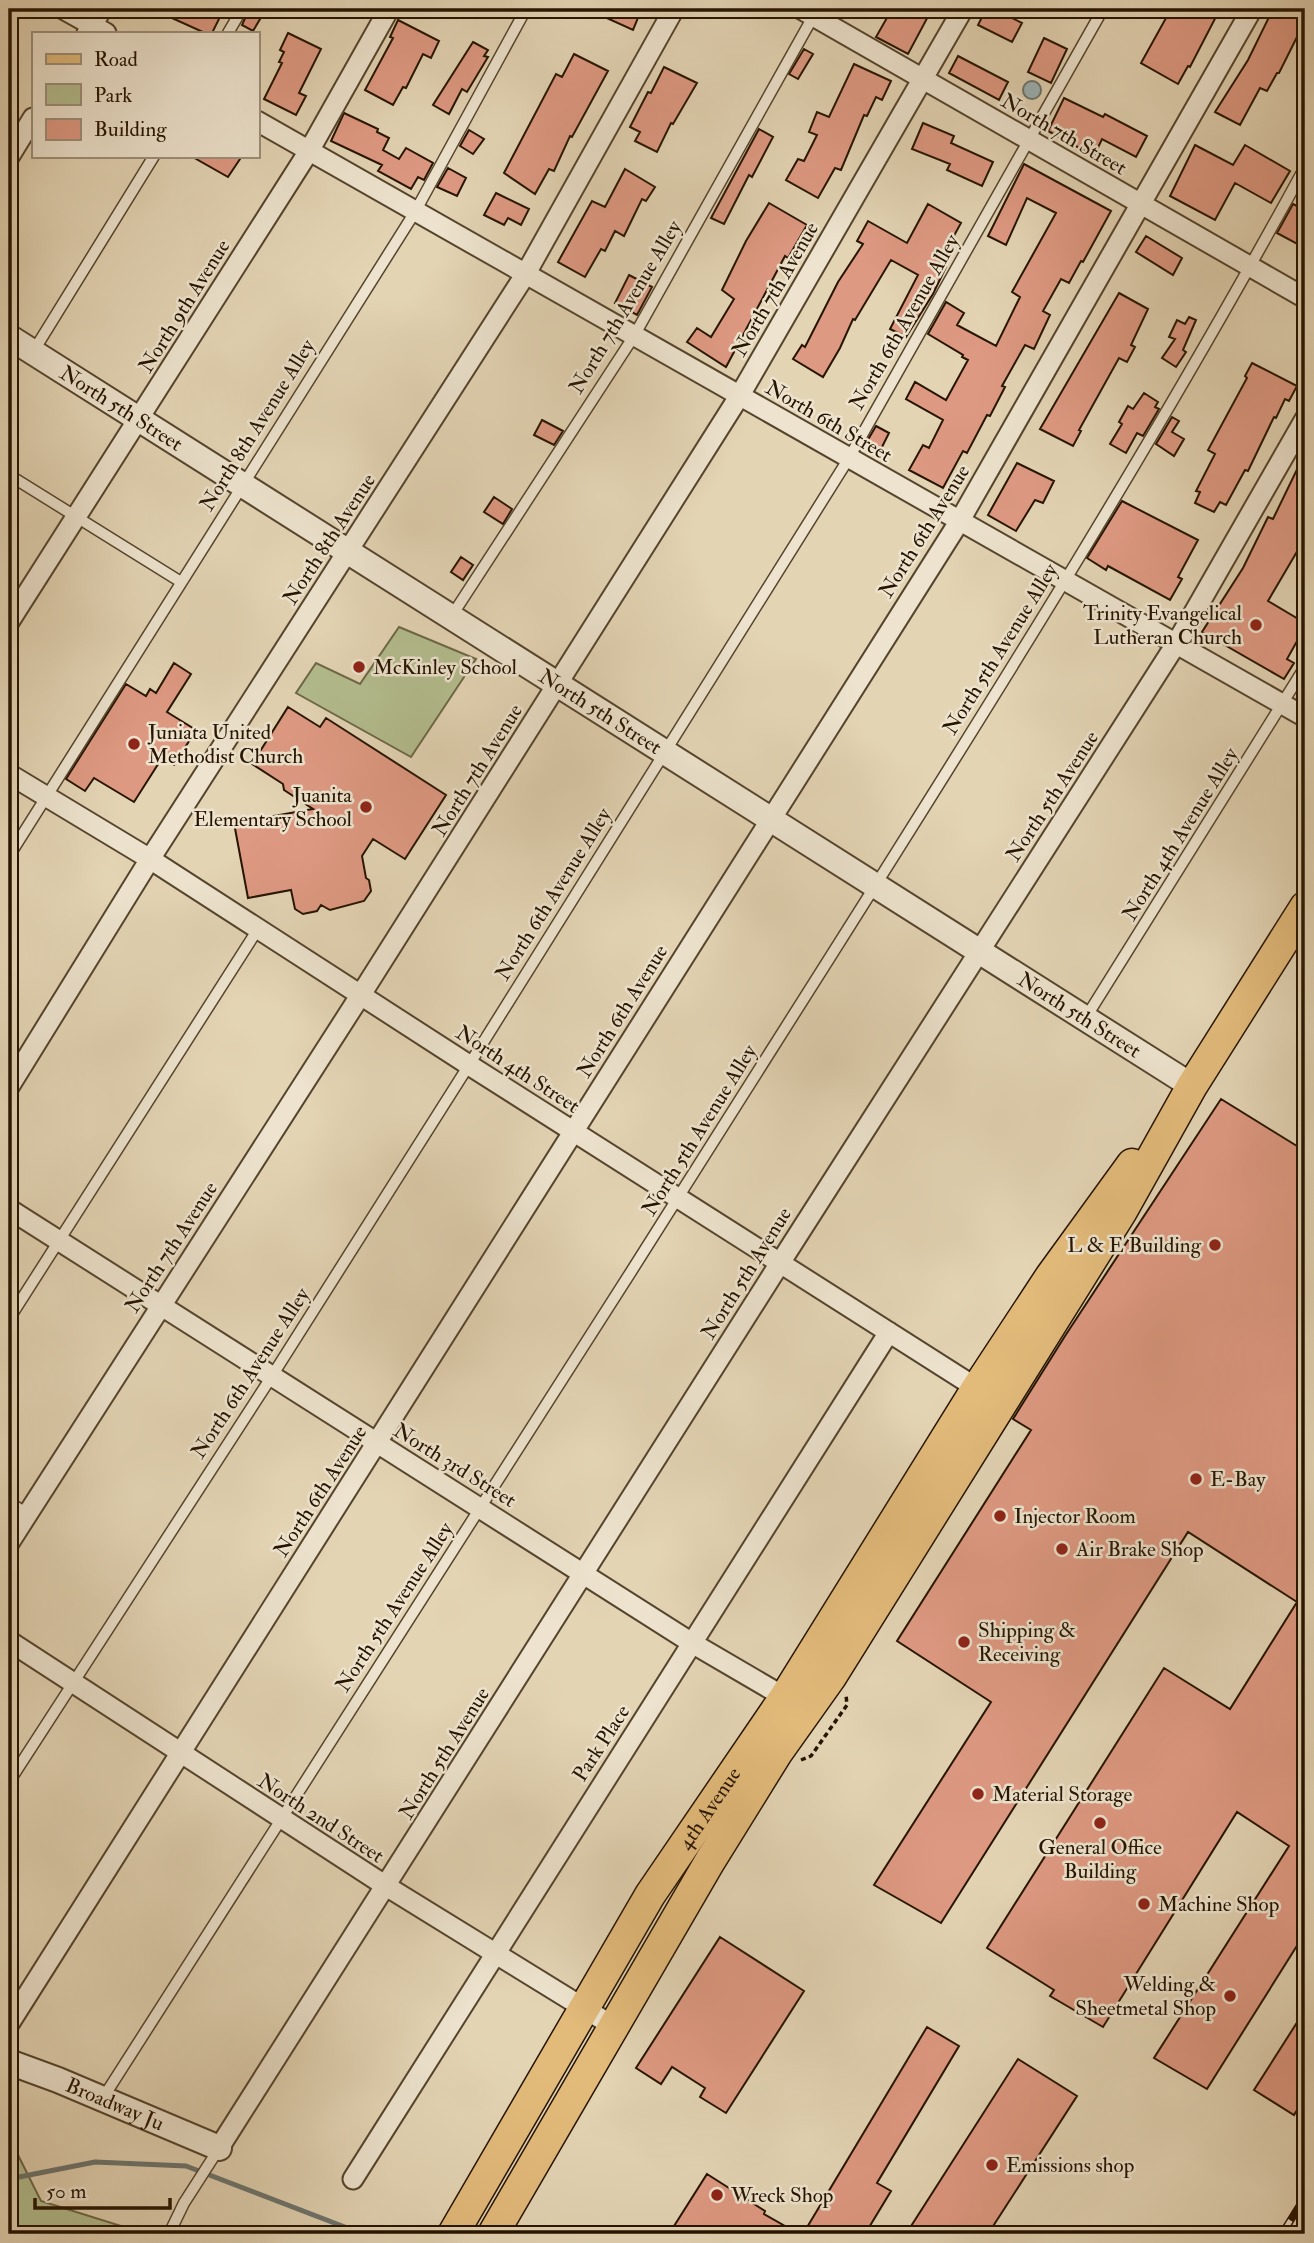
<svg xmlns="http://www.w3.org/2000/svg" width="1314" height="2243" viewBox="0 0 1314 2243" font-family="'IM FELL Double Pica',serif">
	<style>
		.green { fill: #b3bd8e; stroke: #6c6847; stroke-width: 2 }
		.water { fill: #9cb5b9; stroke: #6d756f; stroke-width: 2 }
		.lines { fill: none; stroke-linecap: round; stroke-linejoin: round }
		.stream { stroke: #6d756f; stroke-width: 5 }
		.building { fill: #de9982; stroke: #261400; stroke-width: 2 }
		.service-casing { stroke: #55442d; stroke-width: 13 }
		.minor-casing { stroke: #55442d; stroke-width: 23 }
		.tertiary-casing { stroke: #55442d; stroke-width: 28 }
		.primary-casing { stroke: #261400; stroke-width: 33 }
		.path { stroke: #261400; stroke-width: 3.5; stroke-dasharray: 5 3.5; stroke-linecap: butt }
		.service { stroke: #ede3ce; stroke-width: 10 }
		.minor { stroke: #ede3ce; stroke-width: 19 }
		.tertiary { stroke: #ede3ce; stroke-width: 24 }
		.primary { stroke: #e2ba7a; stroke-width: 30 }
		.rail-casing { stroke: #261400; stroke-width: 8 }
		.rail { stroke: #ede3ce; stroke-width: 5; stroke-dasharray: 16; stroke-linecap: butt }
		.poi-dot { fill: #8f2418; stroke: #ede3ce; stroke-width: 2.5 }
		.labels { text-anchor: middle; stroke-width: 5; stroke-linejoin: round; paint-order: stroke }
		.street-label { font-size: 21px; fill: #261400; stroke: #ede3ce }
		.poi-label { font-size: 21px; fill: #261400; stroke: #ede3ce; text-anchor: start }
	</style>
	<rect width="100%" height="100%" fill="#e3d4b4"/>
	<filter id="stains"><feTurbulence type="fractalNoise" baseFrequency=".00286" numOctaves="4"/><feColorMatrix values="0 0 0 0 .2 0 0 0 0 .09 0 0 0 0 .02 0 0 0 .5 -.17"/></filter>
	<radialGradient id="worn" r=".72"><stop offset=".6" stop-color="#630" stop-opacity="0"/><stop offset="1" stop-color="#630" stop-opacity=".3"/></radialGradient>
	<path class="green" d="M399 627 476 659 411 757 296 693 316 663 360 684Z
		M14 2147 41 2201 137 2231V2234H9V2150Z"/>
	<path class="water" d="M1023 90a9 9 0 1 1 18 0a9 9 0 1 1-18 0Z"/>
	<g class="lines">
		<path class="stream" d="M9 2179 95 2162 186 2166 363 2234"/>
	</g>
	<path class="building" d="M152 9H203L220 17 212 33H205Z
		M249 9H266L253 31 242 25Z
		M587 9H632L640 13 633 30Z
		M892 9H932L908 54 876 37Z
		M986 9H994L1022 23 1012 42 978 25Z
		M1171 9H1220L1190 67 1188 66 1178 84 1141 63Z
		M1273 9H1305V21L1279 73H1277L1267 91 1260 88 1240 125 1215 112 1248 60Z
		M398 20 439 41 431 58 423 54 406 88 403 87 393 105 365 90 393 38 390 37Z
		M288 33 321 49 299 93 306 96 296 115 264 99 282 63 279 62 284 52 280 50Z
		M1044 38 1067 49 1051 83 1028 72Z
		M473 42 488 50 484 56 488 57 467 92 462 89 449 114 433 105Z
		M804 49 813 54 798 79 789 74Z
		M574 54 608 71 572 137 570 136 554 171 549 169 535 194 504 173 556 74 562 77Z
		M958 56 1008 82 999 100 949 73Z
		M854 64 891 81 882 100 876 97 867 116 864 115 841 170 835 168 818 198 786 180 798 159 804 161 817 135 809 132 817 112 829 117Z
		M664 67 697 83 673 124 671 123 657 152 635 141 640 132 630 127 648 92 651 93Z
		M1064 98 1103 117 1105 114 1147 136 1136 157 1102 139 1094 156 1048 131Z
		M344 113 378 129 377 132 389 138 383 150 399 159 406 148 433 163 424 180 418 177 411 189 378 171 382 165 331 141Z
		M923 123 954 136 951 143 993 162 982 186 947 170 950 164 912 149Z
		M759 129 773 137 752 177 749 175 724 224 711 218Z
		M469 130 484 139 473 154 460 146Z
		M1195 145 1233 165 1245 145 1290 171 1271 203 1235 183 1215 220 1170 196Z
		M191 156H242L228 177Z
		M1024 164 1111 211 1083 262 1081 261 1069 283 1061 279 1043 311 1050 315 1034 349 1025 345 1002 386 1005 387 990 416 987 415 967 453 963 451 943 488 909 470 923 445 929 448 943 420 906 399 915 382 946 400 968 360 962 357 963 355 928 334 946 302 964 313 957 325 996 346 1020 297 1012 292 1056 213 1027 198 1006 245 988 236Z
		M448 168 466 178 457 196 437 187Z
		M625 169 655 187 646 201 642 199 624 236 615 231 605 251 601 249 585 277 558 262 592 201 605 207Z
		M496 193 529 209 521 225 508 218 504 225 484 215Z
		M769 203 807 225 788 258 785 256 726 367 687 342 697 328 711 337 734 299 722 290 746 241Z
		M928 204 961 223 939 263 946 267 933 294 906 337 890 329 918 275 891 260 855 320 853 319 840 348 823 377 793 359 802 345 805 347 838 282 863 244 857 241 868 221 907 243Z
		M1293 204 1305 210V238L1301 246 1277 233Z
		M1146 236 1182 258 1173 275 1136 252Z
		M629 275 652 287 637 315 615 303Z
		M1119 293 1148 309 1131 345 1135 347 1127 362 1119 358 1079 430 1081 431 1073 446 1040 429Z
		M1189 317 1196 320 1183 350 1186 352 1176 367 1162 358 1175 339 1169 337 1177 320 1185 324Z
		M1252 363 1297 386 1289 401 1285 399 1276 418 1274 417 1248 471 1245 470 1226 505 1220 502 1214 512 1195 503 1200 492 1196 491 1215 454 1208 450 1247 378 1245 376Z
		M1144 393 1158 402 1155 407 1159 409 1143 436 1137 433 1126 453 1110 444 1122 424 1119 422 1128 406 1133 409Z
		M1172 417 1179 421 1172 432 1184 439 1174 456 1156 444Z
		M542 420 563 431 554 445 534 435Z
		M876 426 889 433 880 451 866 443Z
		M1305 453V538L1268 601 1305 623V627L1287 659 1294 663 1284 679 1202 632 1243 568 1268 517 1273 519Z
		M1017 463 1054 481 1043 503 1035 500 1016 531 988 515Z
		M494 497 512 509 503 524 484 512Z
		M1122 501 1198 540 1178 577 1182 579 1170 600 1108 566 1106 570 1087 558Z
		M461 557 473 565 463 580 451 572Z
		M174 663 191 674 167 712 196 730 174 765 162 758 134 802 94 778 85 791 66 779 126 684 146 696 150 689 156 693Z
		M288 707 320 727 326 718 446 795 405 859 373 839 362 856 366 878 369 880 371 891 364 901 330 910 321 905 317 911 303 914 295 909 291 890 248 898 234 823 313 809 284 790 283 784 252 764Z
		M1221 1099 1305 1151V1933L1207 2089 1154 2058 1289 1846 1237 1812 1103 2027 1050 1996 1054 1990 987 1948 1164 1668 1230 1709 1297 1602 1188 1532 941 1923 874 1885 991 1702 897 1641 1031 1430 1013 1419 1065 1336Z
		M720 1937 804 1991 726 2113 700 2097 705 2088 672 2067 661 2084 636 2068Z
		M1305 2010V2097L1294 2115 1254 2090Z
		M927 2027 959 2046 877 2183 891 2191 865 2234H803Z
		M1018 2059 1077 2096 988 2234H906Z
		M707 2174 765 2211 764 2214 799 2234H669Z"/>
	<g class="lines">
		<defs>
			<path id="service" d="M228 33 242 9
				M33 352 154 156
				M9 475 181 582
				M451 617 634 336 814 15
				M9 856 415 212 526 9
				M1085 1019 1305 667
				M9 1319 258 929
				M9 1502 27 1514
				M9 1782 272 1376 469 1065 849 458 1103 9
				M103 2098C346 1715 593 1335 834 951 997 693 1159 435 1305 167
				M169 2234 184 2203 218 2150"/>
			<path id="minor" d="M63 9 106 33
				M801 9 1305 298
				M87 33 102 9
				M257 121 1305 717
				M9 157 33 118
				M9 622 309 151 389 9
				M9 774 150 859 469 1065 986 1394
				M9 1087 150 859 525 275 674 9
				M9 1209 692 1643 793 1702
				M9 1543 360 996 740 395 963 9
				M9 1641 386 1886 613 2026
				M9 2024 959 522 1252 9
				M219 2148 780 1263 1176 644 1305 419
				M353 2179 889 1332"/>
			<g id="tertiary">
				<path id="s1" d="M9 337 1192 1086"/>
				<path id="s2" d="M9 2062 58 2080 219 2148"/>
			</g>
			<g id="primary">
				<path id="s3" d="M453 2234 650 1895 785 1697 977 1388 1050 1277 1132 1164"/>
				<path d="M493 2234 710 1861 777 1753 831 1677 1122 1211 1192 1086 1305 907"/>
			</g>
		</defs>
		<use href="#service" class="service-casing"/>
		<use href="#minor" class="minor-casing"/>
		<use href="#tertiary" class="tertiary-casing"/>
		<use href="#primary" class="primary-casing"/>
		<path class="path" d="M801 1760 811 1756 847 1705 846 1695"/>
		<use href="#service" class="service"/>
		<use href="#minor" class="minor"/>
		<use href="#tertiary" class="tertiary"/>
		<use href="#primary" class="primary"/>
		<defs>
			<path id="rail" d="M1282 2234 1305 2197
				M1298 2234 1305 2222"/>
		</defs>
		<use href="#rail" class="rail-casing"/>
		<use href="#rail" class="rail"/>
	</g>
	<g class="poi-dot">
		<circle cx="1256" cy="625" r="7"/>
		<circle cx="359" cy="667" r="7"/>
		<circle cx="134" cy="744" r="7"/>
		<circle cx="366" cy="807" r="7"/>
		<circle cx="1215" cy="1245" r="7"/>
		<circle cx="1196" cy="1479" r="7"/>
		<circle cx="1000" cy="1516" r="7"/>
		<circle cx="1062" cy="1549" r="7"/>
		<circle cx="964" cy="1642" r="7"/>
		<circle cx="978" cy="1794" r="7"/>
		<circle cx="1100" cy="1823" r="7"/>
		<circle cx="1144" cy="1904" r="7"/>
		<circle cx="1230" cy="1996" r="7"/>
		<circle cx="992" cy="2165" r="7"/>
		<circle cx="717" cy="2195" r="7"/>
	</g>
	<g class="labels">
		<g class="street-label">
			<text transform="translate(1064 134) rotate(30)" y="7">North 7th Street</text>
			<text transform="translate(775 289) rotate(-60)" y="7">North 7th Avenue</text>
			<text transform="translate(184 306) rotate(-58)" y="7">North 9th Avenue</text>
			<text transform="translate(625 307) rotate(-59)" y="7">North 7th Avenue Alley</text>
			<text transform="translate(904 322) rotate(-60)" y="7">North 6th Avenue Alley</text>
			<text dy="7" stroke="none"><textPath href="#s1" startOffset="133">North 5th Street</textPath></text>
			<text transform="translate(829 421) rotate(30)" y="7">North 6th Street</text>
			<text transform="translate(257 425) rotate(-58)" y="7">North 8th Avenue Alley</text>
			<text transform="translate(924 531) rotate(-58)" y="7">North 6th Avenue</text>
			<text transform="translate(329 539) rotate(-57)" y="7">North 8th Avenue</text>
			<text transform="translate(1000 649) rotate(-58)" y="7">North 5th Avenue Alley</text>
			<text dy="7" stroke="none"><textPath href="#s1" startOffset="700">North 5th Street</textPath></text>
			<text transform="translate(477 770) rotate(-58)" y="7">North 7th Avenue</text>
			<text transform="translate(1052 796) rotate(-57)" y="7">North 5th Avenue</text>
			<text transform="translate(1180 834) rotate(-58)" y="7">North 4th Avenue Alley</text>
			<text transform="translate(553 894) rotate(-58)" y="7">North 6th Avenue Alley</text>
			<text transform="translate(622 1011) rotate(-58)" y="7">North 6th Avenue</text>
			<text dy="7" stroke="none"><textPath href="#s1" startOffset="1267">North 5th Street</textPath></text>
			<text transform="translate(518 1069) rotate(33)" y="7">North 4th Street</text>
			<text transform="translate(699 1130) rotate(-58)" y="7">North 5th Avenue Alley</text>
			<text transform="translate(171 1247) rotate(-57)" y="7">North 7th Avenue</text>
			<text transform="translate(746 1273) rotate(-58)" y="7">North 5th Avenue</text>
			<text transform="translate(250 1373) rotate(-57)" y="7">North 6th Avenue Alley</text>
			<text transform="translate(455 1465) rotate(32)" y="7">North 3rd Street</text>
			<text transform="translate(320 1491) rotate(-57)" y="7">North 6th Avenue</text>
			<text transform="translate(394 1607) rotate(-57)" y="7">North 5th Avenue Alley</text>
			<text transform="translate(601 1743) rotate(-57)" y="7">Park Place</text>
			<text transform="translate(444 1753) rotate(-58)" y="7">North 5th Avenue</text>
			<text dy="7" stroke="none"><textPath href="#s3" startOffset="497">4th Avenue</textPath></text>
			<text transform="translate(321 1818) rotate(33)" y="7">North 2nd Street</text>
			<text dy="7" stroke="none"><textPath href="#s2" startOffset="114">Broadway Ju</textPath></text>
		</g>
		<g class="poi-label">
			<text x="1242" y="620" text-anchor="end">Trinity Evangelical<tspan x="1242" dy="24">Lutheran Church</tspan></text>
			<text x="373" y="674">McKinley School</text>
			<text x="148" y="739">Juniata United<tspan x="148" dy="24">Methodist Church</tspan></text>
			<text x="352" y="802" text-anchor="end">Juanita<tspan x="352" dy="24">Elementary School</tspan></text>
			<text x="1201" y="1252" text-anchor="end">L &amp; E Building</text>
			<text x="1210" y="1486">E-Bay</text>
			<text x="1014" y="1523">Injector Room</text>
			<text x="1076" y="1556">Air Brake Shop</text>
			<text x="978" y="1637">Shipping &amp;<tspan x="978" dy="24">Receiving</tspan></text>
			<text x="992" y="1801">Material Storage</text>
			<text x="1100" y="1854" text-anchor="middle">General Office<tspan x="1100" dy="24">Building</tspan></text>
			<text x="1158" y="1911">Machine Shop</text>
			<text x="1216" y="1991" text-anchor="end">Welding &amp;<tspan x="1216" dy="24">Sheetmetal Shop</tspan></text>
			<text x="1006" y="2172">Emissions shop</text>
			<text x="731" y="2202">Wreck Shop</text>
		</g>
	</g>
	<rect width="1314" height="2243" fill="none" stroke="#e3d4b4" stroke-width="35"/>
	<rect x="10" y="10" width="1293" height="2222" fill="none" stroke="#261400" stroke-width="3.5"/>
	<rect x="18" y="18" width="1279" height="2208" fill="none" stroke="#261400" stroke-width="2"/>
	<rect x="32" y="32" width="228" height="126" fill="#ede3ce" stroke="#9d907c" stroke-width="2"/>
	<rect x="46" y="54" width="35" height="10" fill="#e2ba7a" stroke="#9d907c" stroke-width="2"/>
	<text x="94" y="66" font-size="21" fill="#261400">Road</text>
	<rect x="46" y="84" width="35" height="21" fill="#b3bd8e" stroke="#9d907c" stroke-width="2"/>
	<text x="94" y="102" font-size="21" fill="#261400">Park</text>
	<rect x="46" y="119" width="35" height="21" fill="#de9982" stroke="#9d907c" stroke-width="2"/>
	<text x="94" y="136" font-size="21" fill="#261400">Building</text>
	<path d="M35 2198v10h135v-10" fill="none" stroke="#261400" stroke-width="3.5"/>
	<text x="46" y="2198" font-size="21" fill="#261400" stroke="#ede3ce" stroke-width="5" paint-order="stroke">50 m</text>
	<rect width="100%" height="100%" filter="url(#stains)"/>
	<rect width="100%" height="100%" fill="url(#worn)"/>
</svg>
